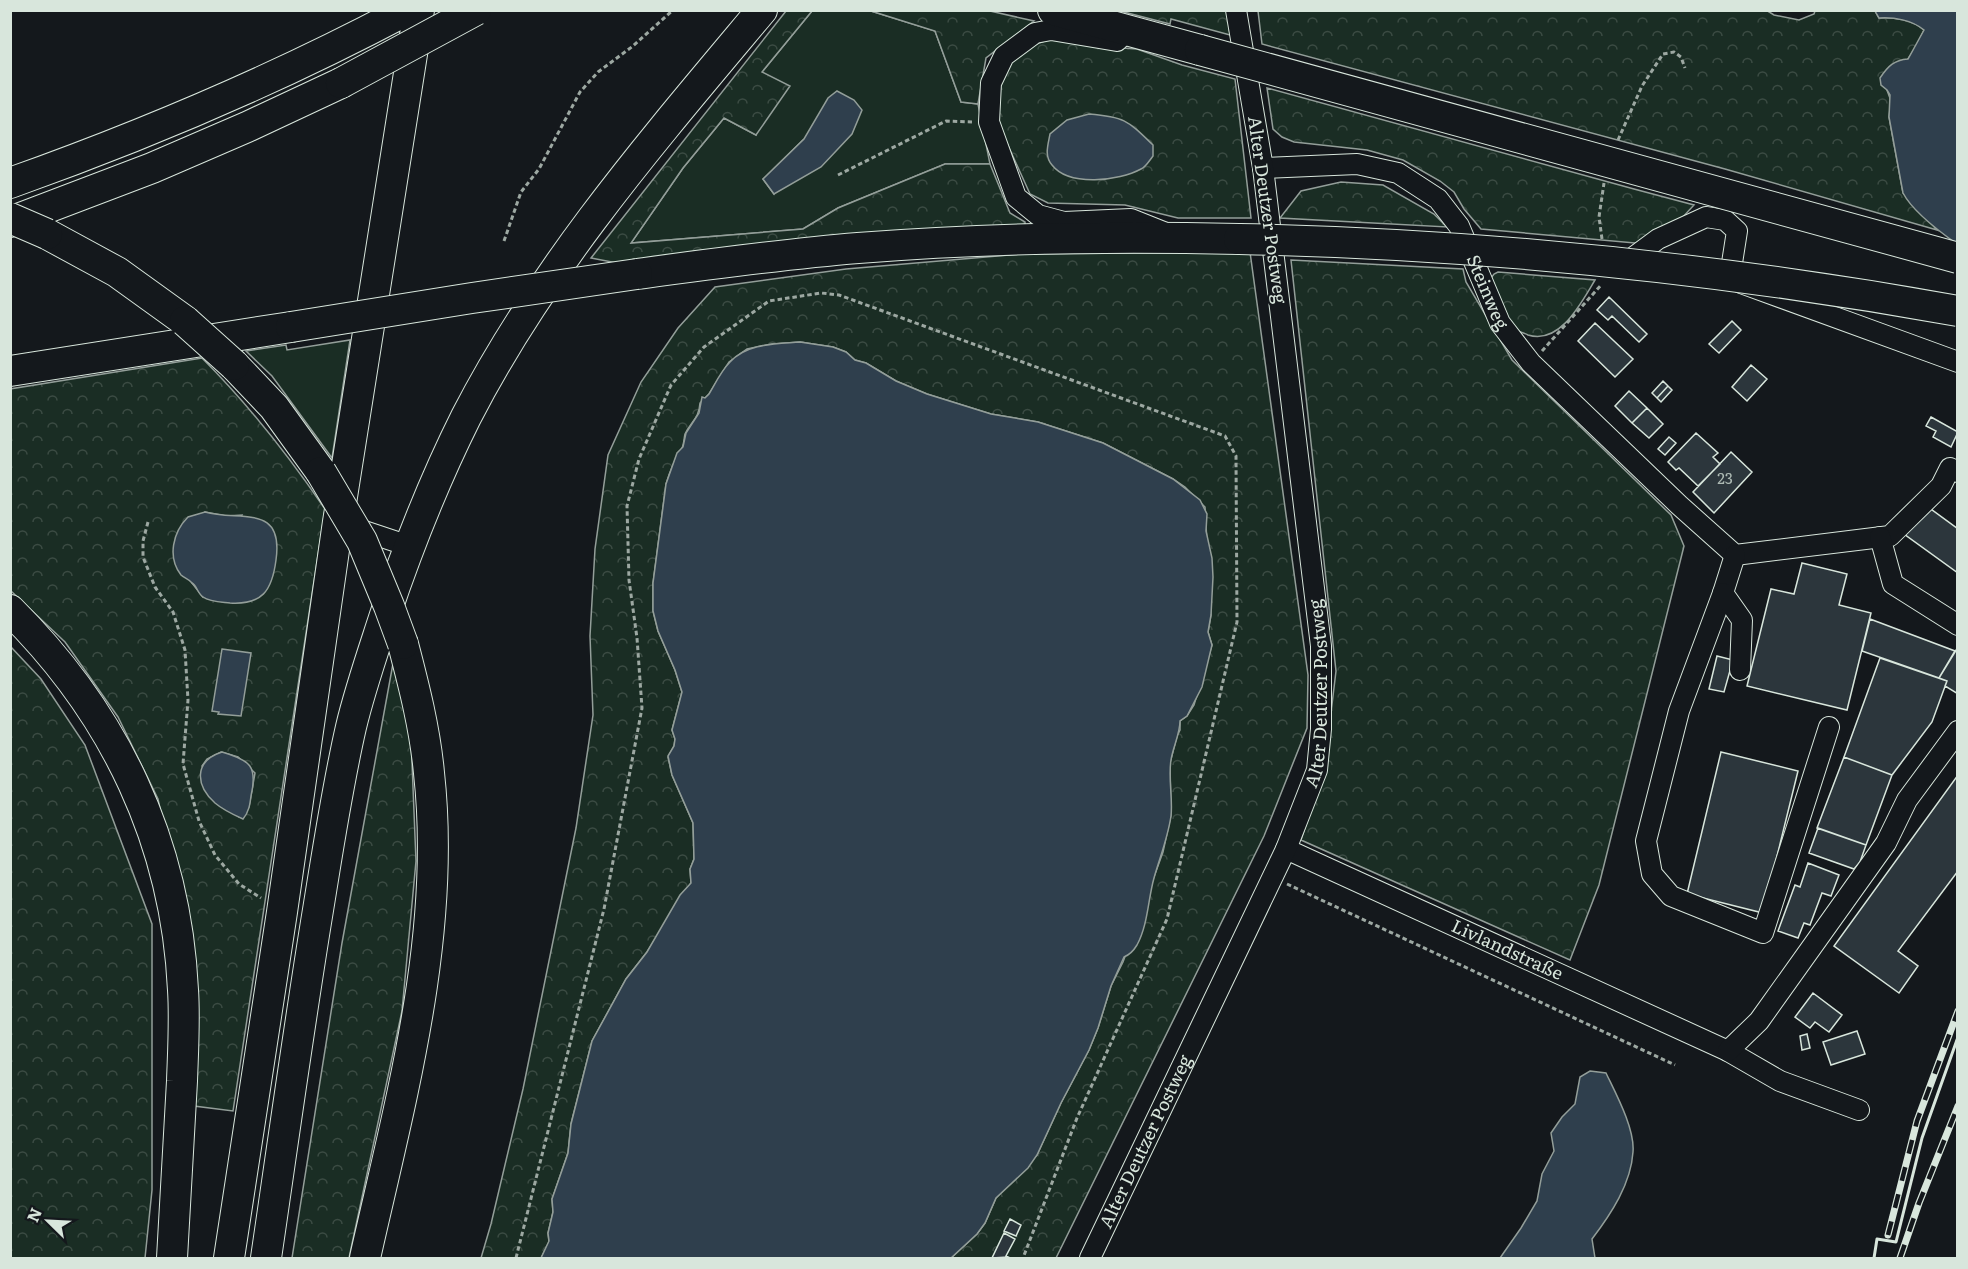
<svg xmlns="http://www.w3.org/2000/svg" width="1968" height="1269" viewBox="0 0 1968 1269" font-family="Literata,serif">
	<style>
		.grass { fill: #1a2d24; stroke: #939e99; stroke-width: 1.5; fill-rule: evenodd }
		.forest { fill: url(#forest-crowns); stroke: #939e99; stroke-width: 1.5; fill-rule: evenodd }
		.water { fill: #2f3f4d; stroke: #939e99; stroke-width: 1.5 }
		.building { fill: #2c363c; stroke: #d8e6dc; stroke-width: 1.5 }
		.lines { fill: none; stroke-linecap: round; stroke-linejoin: round }
		.minor-casing { stroke: #d8e6dc; stroke-width: 22 }
		.highway-casing { stroke: #d8e6dc; stroke-width: 32 }
		.path { stroke: #9da8a2; stroke-width: 3; stroke-dasharray: 4.5 3; stroke-linecap: butt }
		.minor { stroke: #14181c; stroke-width: 20 }
		.highway { stroke: #14181c; stroke-width: 30 }
		.rail-casing { stroke: #d8e6dc; stroke-width: 7 }
		.rail { stroke: #14181c; stroke-width: 4.5; stroke-dasharray: 14; stroke-linecap: butt }
		.highway-bridge-casing { stroke: #d8e6dc; stroke-width: 32; stroke-linecap: butt }
		.highway-bridge { stroke: #14181c; stroke-width: 30 }
		.wall { stroke: #d8e6dc; stroke-width: 3 }
		.labels { text-anchor: middle; stroke-width: 4.5; stroke-linejoin: round; paint-order: stroke }
		.number-label { font-size: 15px; fill: #adbab4 }
		.street-label { font-size: 18px; fill: #d8e6dc; stroke: #14181c }
	</style>
	<defs>
		<pattern id="forest-crowns" width="20" height="18" patternUnits="userSpaceOnUse" patternTransform="scale(1.5)"><rect width="20" height="18" fill="#1a2d24"/><path d="M2 6a3 3 0 1 1 6 0M12 15a3 3 0 1 1 6 0" fill="none" stroke="#3b4b43"/></pattern>
	</defs>
	<rect width="100%" height="100%" fill="#14181c"/>
	<path class="grass" d="M812 11H871L935 31 961 102 978 104 990 164H945L838 208 803 229 631 243 683 168 724 118 756 135 762 72ZM804 139 774 194 763 179Z
		M350 340 332 458 272 376 246 351 286 345 287 350Z"/>
	<path class="forest" d="M1766 10 1774 15 1799 20 1814 14 1815 11H1875L1879 18C1894 17 1913 20 1924 30L1916 47 1887 90 1891 101 1889 117 1903 193 1937 230 1725 169 1262 44 1258 11Z
		M786 11H812L762 72 790 86 756 135 724 118 683 168 631 243 803 229 838 208 945 164H990L1010 213 1025 222V228L617 263 591 258Z
		M871 11H990L1034 21 986 58 978 104 961 102 935 31Z
		M1120 11H1227L1230 35 1171 19 1170 24Z
		M1053 38 1095 46 1137 49 1182 65 1235 79 1251 218H1178L1125 205 1048 203 1030 194 997 121 996 91 1007 65 1028 47Z
		M1267 88 1634 189 1694 205 1657 245 1481 229 1464 209 1454 192 1440 181 1403 160 1367 150 1294 142 1282 137 1273 129Z
		M1341 182 1383 185 1434 214 1447 227 1280 218 1301 191Z
		M1250 252 1308 675 1307 728 1264 836 1056 1258H951L977 1234 985 1223 996 1198 1037 1155 1061 1103 1089 1050 1098 1028 1111 986 1123 962 1163 852 1171 815 1170 763 1177 736 1180 730V721L1187 716 1194 705 1212 645 1208 632 1211 615 1205 507 1185 487 1173 479 1103 443 1038 422 991 414 927 394 896 381 866 363 855 360 846 352 833 347 800 342 772 344 747 349 729 362 709 394 700 403C699 419 691 421 685 434 684 438 684 444 682 448 675 459 670 471 666 484L653 583V611L658 631 675 670 682 692 672 730 675 739 674 746 668 757 672 775 693 823 694 859 690 869 691 883 647 952 626 979 592 1041 571 1124 568 1153 552 1199 553 1212 548 1233 549 1242 541 1258H481L491 1224 523 1089 576 828 593 715 590 636 595 549 608 455 641 382 678 328 715 287 846 269 1021 254Z
		M1291 260 1463 269 1466 282 1512 360 1671 515 1684 546 1599 885 1570 960 1301 840 1324 771 1336 671Z
		M1498 272 1595 280C1581 303 1560 345 1528 335 1524 333 1519 332 1515 329 1503 317 1498 293 1491 278L1494 274Z
		M202 358C248 404 288 455 325 509L233 1111 194 1106 176 883 158 799 118 717 65 642 11 591 10 389ZM205 512 226 516 242 515 203 597 192 583ZM221 752 238 757 255 773 249 807 239 817 233 812 202 766 207 759Z
		M11 647 41 679 85 745 152 924V1190L145 1258H11Z
		M396 647 411 738 416 861 402 1011 349 1258H292L342 943Z"/>
	<path class="water" d="M1875 11H1957V244C1940 232 1913 212 1903 193L1889 117 1890 95 1887 90 1881 85 1880 78C1888 66 1894 60 1908 59L1924 30C1912 20 1894 17 1879 18Z
		M837 91 854 100 862 110 852 134 821 167 774 194 763 179 804 139 828 98Z
		M1089 114C1125 117 1127 120 1153 145V156C1149 161 1146 167 1141 169 1119 181 1069 187 1052 165 1044 156 1048 145 1050 134L1067 120Z
		M800 342 833 347 846 352 855 360 866 363 896 381 927 394 991 414 1038 422 1103 443 1173 479 1200 500 1207 514 1206 531 1212 558 1213 577 1211 615 1208 632 1212 645 1202 687 1187 716 1180 721C1180 734 1173 747 1171 760 1168 778 1173 798 1171 816 1168 837 1160 857 1154 878 1148 899 1148 925 1137 945 1134 950 1129 955 1124 957L1111 986 1098 1028 1089 1050 1061 1103 1037 1155 1028 1168 996 1198 985 1223 977 1234 951 1258H541L549 1241 548 1233 553 1212 552 1199 568 1153 571 1124 592 1041 626 979 647 952 680 895 691 883 690 869 694 859 693 823 672 775 668 756 674 746 675 739 672 730 682 692 675 670 658 631 653 611V583L666 484 677 453 683 447 686 433 699 413 702 397 705 398 709 394C715 384 721 371 730 362 747 343 776 344 800 342Z
		M205 512C240 522 284 503 276 560 272 591 262 605 230 603 222 602 210 602 203 597 198 594 197 586 192 583 189 579 184 578 181 575 167 557 173 532 188 517Z
		M222 649 251 653 241 716 218 714 219 712 212 711Z
		M222 752C250 760 258 766 251 796 250 804 249 812 243 819 234 815 222 809 215 803 195 785 194 761 222 752Z
		M1590 1071 1606 1073C1616 1094 1635 1129 1633 1152 1631 1184 1611 1214 1592 1239L1595 1258H1500L1521 1228 1537 1201 1542 1174 1554 1151 1551 1133 1562 1117 1575 1104 1580 1077Z"/>
	<path class="building" d="M1609 297 1647 334 1639 342 1612 316 1608 320 1597 310Z
		M1732 321 1741 330 1719 353 1709 344Z
		M1595 323 1633 359 1615 377 1578 341Z
		M1751 365 1767 379 1747 401 1732 387Z
		M1663 381 1668 386 1657 398 1652 393Z
		M1668 386 1672 390 1661 402 1657 398Z
		M1629 391 1647 408 1632 423 1615 406Z
		M1647 408 1663 424 1649 438 1632 423Z
		M1931 417 1958 432 1951 447 1933 437 1936 431 1926 426Z
		M1696 433 1718 453 1713 457 1720 464 1698 486 1679 468 1676 470 1668 462Z
		M1669 437 1676 443 1665 455 1658 449Z
		M1731 452 1752 472 1714 513 1693 492Z
		M1924 504 1958 529V573L1904 534Z
		M1802 563 1847 574 1839 605 1871 613 1847 710 1747 686 1771 589 1794 594Z
		M1870 619 1955 651 1939 678 1862 651Z
		M1958 647V694L1945 686 1947 681 1939 678Z
		M1717 656 1733 660 1724 692 1709 689Z
		M1880 658 1947 681 1932 722 1892 775 1844 757Z
		M1721 752 1798 771 1763 913 1687 894Z
		M1844 757 1892 775 1866 845 1817 828Z
		M1958 775V871L1898 951 1918 966 1899 993 1834 946Z
		M1818 828 1866 845 1860 862 1854 869 1809 853Z
		M1808 863 1839 875 1831 896 1822 893 1810 925 1804 923 1798 938 1778 931 1795 885 1800 887Z
		M1813 993 1842 1015 1829 1032 1815 1022 1810 1028 1795 1017Z
		M1857 1031 1865 1054 1831 1065 1823 1042Z
		M1807 1034 1810 1048 1802 1050 1800 1036Z
		M1010 1219 1021 1225 1016 1236 1004 1231Z
		M1004 1233 1015 1239 1006 1256 1008 1257 992 1258Z"/>
	<g class="lines">
		<defs>
			<g id="minor">
				<path d="M1121 37 1117 41 1051 30 1035 33 1004 56 991 83 989 122 1016 197 1038 215 1064 222 1131 219 1166 233"/>
				<path id="s1" d="M1263 168 1357 164 1398 173 1438 199 1459 226 1500 323 1531 363 1679 505 1735 555 1890 536 1941 486 1950 468 1958 472"/>
				<path d="M1623 265 1658 239 1706 217 1725 220 1737 231 1732 263 1741 283 1958 362"/>
				<path d="M352 527 409 546"/>
				<path d="M1880 537 1893 584 1958 625"/>
				<path d="M1735 555 1723 593 1679 711 1646 841 1652 874 1671 896 1763 933 1829 727"/>
				<path d="M1723 593 1742 620 1740 670"/>
				<path id="s2" d="M1286 849 1728 1051 1780 1081 1859 1110"/>
				<path d="M1728 1051 1759 1021 1886 843 1907 800 1958 731"/>
				<path id="s3" d="M1090 1258 1286 849 1317 770 1321 729V646L1263 168 1236 10"/>
			</g>
			<path id="highway" d="M1053 10 1200 50
				M10 183C148 134 277 79 407 10
				M10 222 152 168 247 127 341 83
				M47 234 117 272 185 321
				M637 274C711 264 784 254 858 248 984 238 1112 236 1239 239
				M234 365 274 407 321 472
				M10 371 291 327
				M10 610C115 714 176 842 183 990 185 1020 183 1051 182 1081 179 1140 175 1199 172 1258
				M229 1258 282 912 338 522 419 10
				M266 1258C283 1142 299 1026 318 910 328 849 337 788 351 727 360 689 373 652 385 615 408 547 434 481 466 417 543 267 654 139 762 10
				M365 1258C400 1102 447 935 429 773 425 729 414 686 403 644"/>
		</defs>
		<use href="#minor" class="minor-casing"/>
		<use href="#highway" class="highway-casing"/>
		<path class="path" d="M1618 140 1642 86 1663 54 1674 52 1681 57 1685 68
			M838 175 946 121 972 122
			M1602 239 1599 217 1604 183
			M504 241 521 192 539 169 580 92 598 72 633 46 673 10
			M1542 351 1602 284
			M148 522 143 541V557L155 587 173 612 185 650 188 700 183 764 199 821 215 855 239 884 261 898
			M1287 884 1675 1065
			M516 1258 604 909 642 708 637 638 629 580 627 506 639 459 671 385 704 347 769 301 821 293 839 295 1225 436 1236 456 1237 622 1167 919 1077 1118 1023 1258"/>
		<use href="#minor" class="minor"/>
		<use href="#highway" class="highway"/>
		<defs>
			<path id="rail" d="M1888 1235 1917 1121 1958 1011
				M1900 1258 1919 1203 1958 1106"/>
		</defs>
		<use href="#rail" class="rail-casing"/>
		<use href="#rail" class="rail"/>
		<defs>
			<path id="highway-bridge" d="M1200 50 1958 258
				M341 83 476 10
				M10 218 47 234
				M1239 239C1480 244 1719 268 1958 311
				M185 321 234 365
				M291 327 472 298 637 274
				M321 472 362 541 389 606 403 644"/>
		</defs>
		<use href="#highway-bridge" class="highway-bridge-casing"/>
		<use href="#highway-bridge" class="highway-bridge"/>
		<path class="wall" d="M1874 1258 1877 1239 1896 1242 1922 1138 1958 1037"/>
	</g>
	<g class="labels">
		<g class="number-label">
			<text x="1725" y="484">23</text>
		</g>
		<g class="street-label">
			<text transform="translate(1267 210) rotate(82)" y="6">Alter Deutzer Postweg</text>
			<text dy="6" stroke="none"><textPath href="#s1" startOffset="290">Steinweg</textPath></text>
			<text dy="6" stroke="none"><textPath href="#s3" startOffset="615">Alter Deutzer Postweg</textPath></text>
			<text dy="6" stroke="none"><textPath href="#s2" startOffset="243">Livlandstraße</textPath></text>
			<text dy="6" stroke="none"><textPath href="#s3" startOffset="129">Alter Deutzer Postweg</textPath></text>
		</g>
	</g>
	<rect width="1968" height="1269" fill="none" stroke="#d8e6dc" stroke-width="24"/>
	<g transform="translate(48 1221) rotate(294)" stroke="#14181c" stroke-width="4.5" paint-order="stroke">
	<path d="M0-4.5L10 22L0 15L-10 22Z" fill="#d8e6dc"/>
	<text y="-9" font-size="16" font-weight="bold" text-anchor="middle" fill="#d8e6dc">N</text>
	</g>
</svg>
